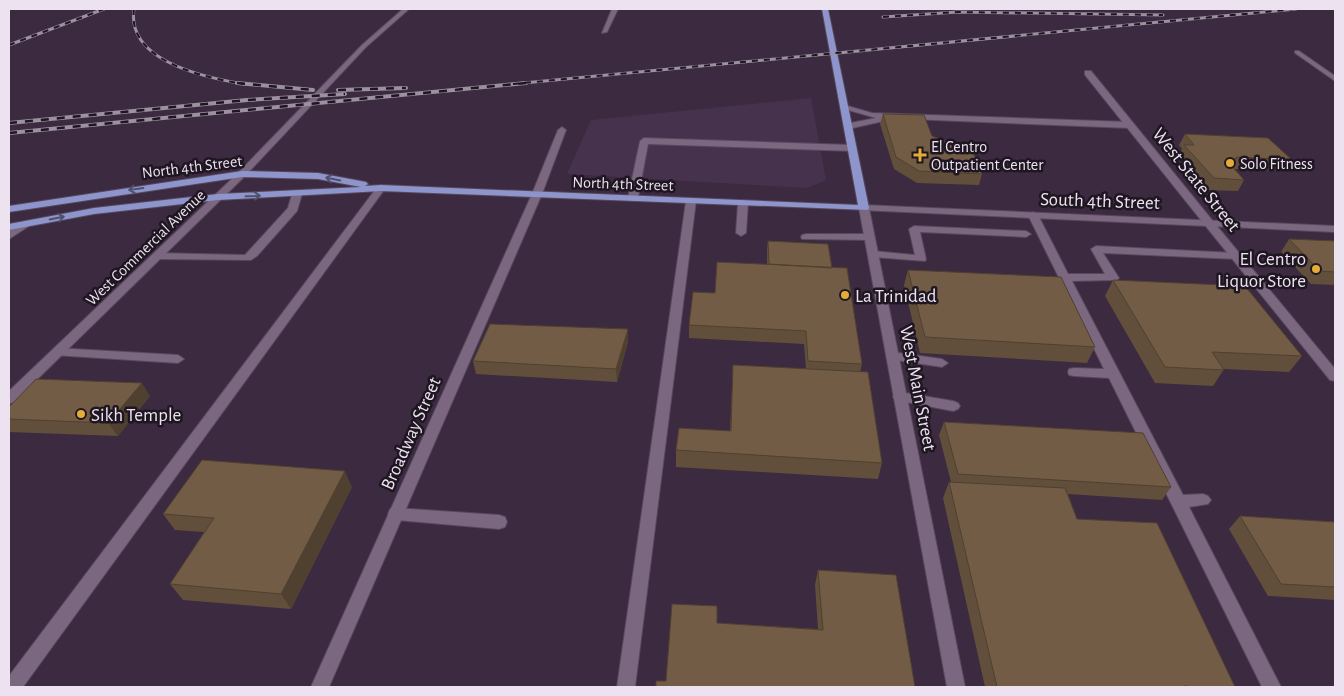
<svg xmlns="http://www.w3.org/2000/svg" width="1344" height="696" viewBox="0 0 1344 696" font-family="'Alegreya Sans',sans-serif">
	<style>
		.built { fill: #47324d }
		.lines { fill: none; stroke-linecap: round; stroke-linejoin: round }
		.service-casing { stroke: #57485b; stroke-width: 2 }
		.minor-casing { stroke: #57485b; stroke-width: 2 }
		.tertiary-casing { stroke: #57485b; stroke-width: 2 }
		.secondary-casing { stroke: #57485b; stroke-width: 2 }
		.primary-casing { stroke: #57485b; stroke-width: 2 }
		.service { fill: #7b6780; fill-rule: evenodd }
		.minor { fill: #7b6780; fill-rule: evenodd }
		.tertiary { fill: #7b6780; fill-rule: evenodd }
		.secondary { fill: #7b6780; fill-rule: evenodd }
		.primary { fill: #8d95cc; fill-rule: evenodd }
		.rail-far1-casing { stroke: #9d90a1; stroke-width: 3 }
		.rail-casing { stroke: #9d90a1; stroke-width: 4 }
		.rail-far1 { stroke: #1e1620; stroke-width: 2; stroke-dasharray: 6; stroke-linecap: butt }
		.rail { stroke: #1e1620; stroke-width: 2.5; stroke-dasharray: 8; stroke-linecap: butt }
		.wall { fill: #624f3b }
		.shaded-wall { fill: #504030 }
		.building { fill: #725c45; stroke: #504030 }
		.oneway { stroke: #504f6d }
		.poi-dot { fill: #e6ad36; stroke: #1e1620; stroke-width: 2 }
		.labels { text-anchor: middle; stroke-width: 5; stroke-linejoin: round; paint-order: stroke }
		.far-poi-label { font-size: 16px; fill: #ede2f0; stroke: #1e1620; text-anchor: start }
		.far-street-label { font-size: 16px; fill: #ede2f0; stroke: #1e1620 }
		.street-label { font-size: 19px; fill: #ede2f0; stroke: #1e1620 }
		.poi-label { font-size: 19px; fill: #ede2f0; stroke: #1e1620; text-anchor: start }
	</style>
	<rect width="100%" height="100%" fill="#3b2a40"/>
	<path class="built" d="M811 98 826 180 807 188 567 174 591 120Z"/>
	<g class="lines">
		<defs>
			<path id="service" d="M841 104 872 113 1129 122 1133 125 1129 128 884 118V121L848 129 844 126 845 124 876 118 841 108Z
				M644 138 852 145 856 148 852 151 648 144 638 198 633 201 628 198 640 141Z
				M381 185 386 188 384 190 23 687H9V676L378 186Z
				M297 191 302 194 297 211 257 256 251 260 157 259 152 256 157 253 245 255 288 208 292 194Z
				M691 198 696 201 635 687H617L686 201Z
				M743 200 748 203 746 233 741 236 736 233 738 203Z
				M1033 212 1038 215 1068 274H1105L1091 249 1096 246 1236 253 1241 256 1236 259 1103 253 1119 278 1117 280 1072 281 1183 495 1203 494 1208 496 1211 500 1208 504 1189 507 1281 687H1262L1109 378 1074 376 1069 375 1068 372 1069 369 1074 368 1104 369 1028 215Z
				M25 221 29 222V226L9 239V231Z
				M914 226 1026 231 1031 234 1026 237 920 232 926 259 925 261 873 257 868 254 873 251 915 255 909 229Z
				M806 234H870L875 237 870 240 802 239 801 237 802 235Z
				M57 348 178 355 184 359 178 363 53 355 51 352Z
				M892 352 942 359 948 363 942 367 888 359 886 356 888 353Z
				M900 392 953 401 958 403 960 406 958 409 953 411 895 400 893 397 895 394Z
				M396 508 499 515 505 517 507 522 505 527 499 529 396 520 390 519 388 514 390 509Z"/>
			<path id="minor" d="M403 9H409L366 47 245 176 14 402 9 404V391L239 172 362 45Z
				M612 9H618L607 32 602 33Z
				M1295 51H1299L1335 76V81L1295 53Z
				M1085 71H1091L1212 220V224H1204L1085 75Z
				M562 127 566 130 542 194 329 687H311L532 194 558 130Z"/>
			<path id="tertiary" d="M864 205 869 208 965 687H947L859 208Z
				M1208 219 1212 220 1335 369V381L1330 380 1204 224 1203 222Z"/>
			<path id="secondary" d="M864 205 1335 226V232L860 210V206Z"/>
			<path id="primary" d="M822 9H828L869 208 868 210 381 191 218 200 94 214 9 230V224L94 208 218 194 361 187 318 179 242 177 9 212V206L242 171 318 173 366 182 368 184 365 186 381 185 858 205Z"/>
		</defs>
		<use href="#service" class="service-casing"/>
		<use href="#minor" class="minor-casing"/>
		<use href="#tertiary" class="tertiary-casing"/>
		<use href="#secondary" class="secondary-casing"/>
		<use href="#primary" class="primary-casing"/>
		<use href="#service" class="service"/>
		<use href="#minor" class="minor"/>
		<use href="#tertiary" class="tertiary"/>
		<use href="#secondary" class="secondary"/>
		<use href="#primary" class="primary"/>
		<defs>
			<path id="rail-far1" d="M134 9C126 62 207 78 244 84
				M883 17 958 12 1163 15
				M9 45 104 9
				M513 84 1296 9"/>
			<path id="rail" d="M237 83 313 90
				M338 90 406 88
				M9 123 247 100 345 94
				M9 133 526 83"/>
		</defs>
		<use href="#rail-far1" class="rail-far1-casing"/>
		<use href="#rail" class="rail-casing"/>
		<use href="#rail-far1" class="rail-far1"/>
		<use href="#rail" class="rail"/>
	</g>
	<path class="wall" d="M883 114 932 136 982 174 979 185 917 183 894 169 880 124Z
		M1185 134 1292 160 1285 171 1234 169 1244 180 1238 191 1207 190 1178 156 1182 149 1179 145Z
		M1289 239 1335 241V285L1311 284 1281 252Z
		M768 241 832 268 862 364 860 372 882 463 878 479 676 467V450L730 431 733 365 806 369 804 344 689 338V325L715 293 767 264V249Z
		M908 270 1095 347 1087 363 920 353 904 285Z
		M1113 280 1302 356 1289 372 1224 369 1213 386 1155 383 1105 296Z
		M628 329V342L617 382 476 374 473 361Z
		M150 396 118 436 9 432V407Z
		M944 422 1171 487 1162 500 1068 494 1077 519 1235 687H985L943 498 949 482H951L939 435Z
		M352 487 291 609 183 600 170 584 204 532 175 530 163 514Z
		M1240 516 1335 522V600L1268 596 1229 529Z
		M818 570 915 687 666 681 717 623 818 629 815 585Z"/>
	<path class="shaded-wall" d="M1237 157 1230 169 1229 163Z
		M628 329V342L617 382 616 369Z
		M142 383 150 396 118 436 108 423Z
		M345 471 352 487 291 609 281 594Z"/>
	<path class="building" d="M883 114 924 115 932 136 973 152 982 174 919 171 896 157Z
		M1185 134 1268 138 1292 160 1237 157 1229 163 1244 180 1214 178 1184 145H1194Z
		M1289 239 1335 241V272L1320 271Z
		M768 241 828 244 832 268 769 264Z
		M717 262 847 268 862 364 808 361 806 331 689 325 693 292 715 293Z
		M908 270 1061 277 1095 347 925 337Z
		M1113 280 1245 286 1302 356 1212 352 1224 370 1165 367Z
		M490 324 628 329 616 369 473 361Z
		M733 365 868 372 882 463 676 450 679 428 731 431Z
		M36 379 142 383 108 423 9 419V407Z
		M944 422 1143 433 1171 487 958 474Z
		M202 460 345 471 281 594 170 584 214 518 163 514Z
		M949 482 1065 488 1077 519 1157 523 1235 687H1195L1184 686 1185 687H997Z
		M1240 516 1335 522V587L1281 584Z
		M818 570 896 575 915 687H656V681H666L672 604 717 606V623L823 630Z"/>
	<defs><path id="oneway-shaft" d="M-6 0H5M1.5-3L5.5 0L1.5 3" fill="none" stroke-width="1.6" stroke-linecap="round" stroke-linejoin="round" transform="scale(1.25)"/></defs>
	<g class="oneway">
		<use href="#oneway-shaft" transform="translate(333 179) rotate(-169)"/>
		<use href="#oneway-shaft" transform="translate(136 189) rotate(172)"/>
		<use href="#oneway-shaft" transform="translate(253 196) rotate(-2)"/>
		<use href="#oneway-shaft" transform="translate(57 218) rotate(-11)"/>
	</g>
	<g class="poi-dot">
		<path d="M917.5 147.5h5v5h5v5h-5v5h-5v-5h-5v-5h5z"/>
		<circle cx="1230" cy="163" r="5"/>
		<circle cx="1316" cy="269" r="5"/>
		<circle cx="845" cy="295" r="5"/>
		<circle cx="81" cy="414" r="5"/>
	</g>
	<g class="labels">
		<g class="far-poi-label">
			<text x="931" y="152">El Centro<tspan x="931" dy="18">Outpatient Center</tspan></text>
			<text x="1240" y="169">Solo Fitness</text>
		</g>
		<g class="far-street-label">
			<text transform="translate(192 166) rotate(-7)" y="6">North 4th Street</text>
			<text transform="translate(623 183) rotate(2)" y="6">North 4th Street</text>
			<text transform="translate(145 247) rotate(-44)" y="6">West Commercial Avenue</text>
		</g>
		<g class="street-label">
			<text transform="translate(1197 179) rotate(51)" y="7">West State Street</text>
			<text transform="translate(1100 200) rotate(2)" y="7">South 4th Street</text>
			<text transform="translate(919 388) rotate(79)" y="7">West Main Street</text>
			<text transform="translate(410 433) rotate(-66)" y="7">Broadway Street</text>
		</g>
		<g class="poi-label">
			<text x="1306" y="265" text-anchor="end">El Centro<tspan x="1306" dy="22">Liquor Store</tspan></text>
			<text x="855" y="302">La Trinidad</text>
			<text x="91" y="421">Sikh Temple</text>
		</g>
	</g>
	<rect width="1344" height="696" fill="none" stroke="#ede2f0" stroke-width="20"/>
</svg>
